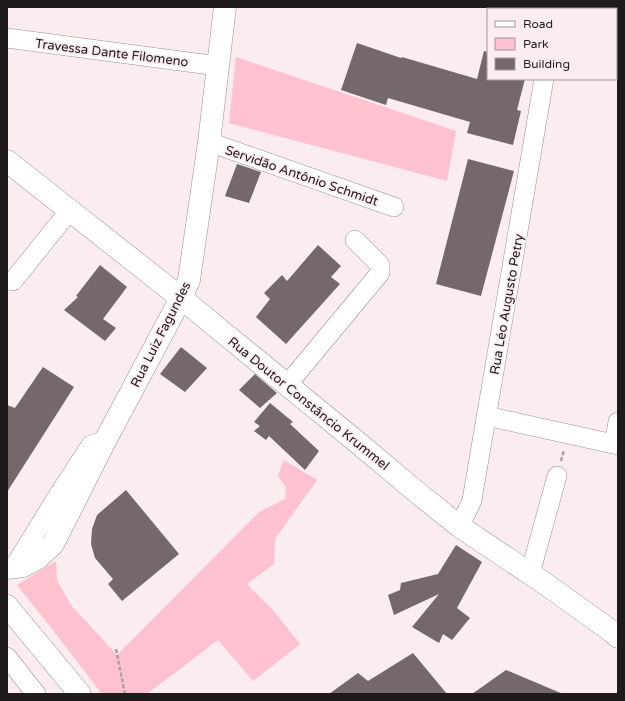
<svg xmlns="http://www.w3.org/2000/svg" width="625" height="701" viewBox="0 0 625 701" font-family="'Varela Round',sans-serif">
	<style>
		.green { fill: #fdc1d0 }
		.building { fill: #74686b }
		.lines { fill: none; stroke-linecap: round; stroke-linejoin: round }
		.minor-casing { stroke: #9b8f92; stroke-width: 20 }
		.major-casing { stroke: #9b8f92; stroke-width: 23 }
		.path { stroke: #aba0a2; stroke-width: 2.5; stroke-dasharray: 4 2; stroke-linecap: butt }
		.minor { stroke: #fff; stroke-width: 19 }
		.major { stroke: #fff; stroke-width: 22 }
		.labels { text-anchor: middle; stroke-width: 3.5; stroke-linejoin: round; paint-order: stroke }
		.street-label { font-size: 13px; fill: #1f1a1b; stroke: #faecef }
	</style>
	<rect width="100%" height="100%" fill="#faecef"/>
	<path class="green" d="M236 57 456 131 447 181 229 123Z
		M284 460 317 480 275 539 274 564 247 584 272 609 300 644 253 681 218 640 147 694H102L52 629 17 585 56 561 57 580 71 605 117 655 259 512 285 499 286 488 278 475Z"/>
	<path class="building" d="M357 43 401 58 402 57 477 79 484 51 488 52V79H525L517 110 521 111 513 145 467 133 470 122 388 98 386 105 341 90Z
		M468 159 514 171 481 296 436 284Z
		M237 164 261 172 249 203 225 196Z
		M318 245 341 266 331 277 340 284 286 344 256 317 270 299 264 293 282 275 287 281Z
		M100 265 127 287 103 319 116 328 105 341 64 310 78 297 76 296Z
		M181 347 207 368 185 392 160 374Z
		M43 367 74 387 7 492V405L15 408Z
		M255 374 277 393 260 408 239 390Z
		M270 403 293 422 290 424 319 451 305 470 269 436 266 440 254 431 260 426 254 422Z
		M126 490 179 554 122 601 108 584 113 579 95 558 91 544 92 529 97 515Z
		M456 545 482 562 457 608 470 618 452 640 443 634 439 643 412 627 439 594 394 615 388 595 400 590 401 583 438 574Z
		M413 653 447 694H329L358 673 368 681Z
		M506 670 563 694H472Z"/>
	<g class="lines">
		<defs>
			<path id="minor" d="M554 7 561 9
				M616 17 618 7
				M7 38 218 66
				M209 142 394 207
				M13 281 70 210
				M287 385 380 273V265L355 240
				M486 416 618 445
				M614 444 618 422
				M459 526 470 505 472 500 544 79
				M19 559 59 494 91 445 105 441
				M530 574 557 476
				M7 657 36 694"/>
			<path id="major" d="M7 161 181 298 357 442 413 489 459 526 544 583 611 631 618 637
				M7 568 23 566 38 558 53 544 105 441 181 298 189 280 209 142 225 7
				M7 606 80 694"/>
		</defs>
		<use href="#minor" class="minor-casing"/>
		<use href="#major" class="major-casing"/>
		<path class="path" d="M561 461 564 450
			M116 649 125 694"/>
		<use href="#minor" class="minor"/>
		<use href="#major" class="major"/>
	</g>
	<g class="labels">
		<g class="street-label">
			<text transform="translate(112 52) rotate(7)" y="5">Travessa Dante Filomeno</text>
			<text transform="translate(302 175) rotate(19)" y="5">Servidão Antônio Schmidt</text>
			<text transform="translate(506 304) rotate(-80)" y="5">Rua Léo Augusto Petry</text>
			<text transform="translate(160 334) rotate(-63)" y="5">Rua Luiz Fagundes</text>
			<text transform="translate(309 403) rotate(39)" y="5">Rua Doutor Constâncio Krummel</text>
		</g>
	</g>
	<rect width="625" height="701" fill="none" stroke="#1f1a1b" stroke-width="16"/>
	<rect x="487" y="8" width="130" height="72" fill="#faecef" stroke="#a2989a"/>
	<rect x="495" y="21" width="20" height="6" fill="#ffffff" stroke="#a2989a"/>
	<text x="523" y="28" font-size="12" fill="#1f1a1b">Road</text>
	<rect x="495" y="38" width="20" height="12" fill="#fdc1d0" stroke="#a2989a"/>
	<text x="523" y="48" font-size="12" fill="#1f1a1b">Park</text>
	<rect x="495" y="58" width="20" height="12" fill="#74686b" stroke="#a2989a"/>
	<text x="523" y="68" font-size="12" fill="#1f1a1b">Building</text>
</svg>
